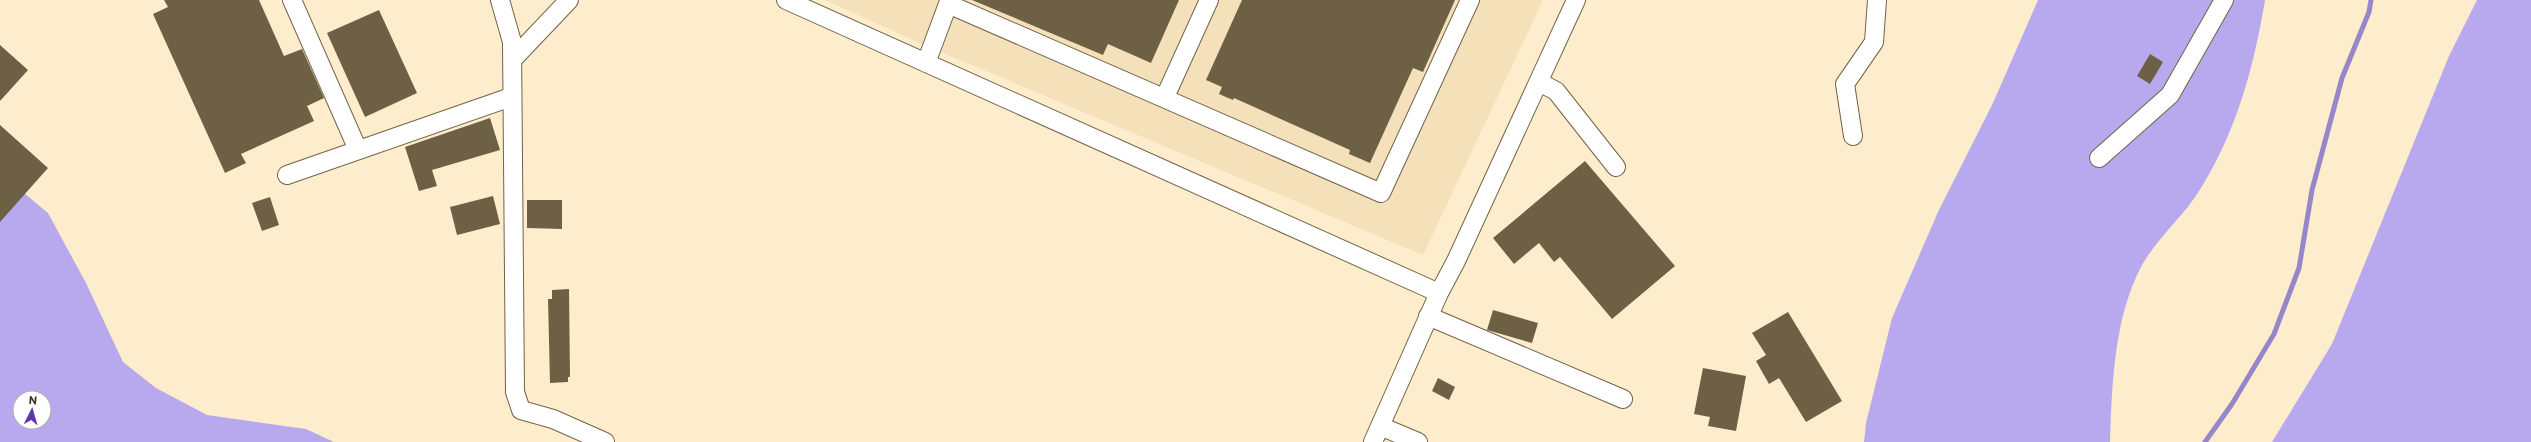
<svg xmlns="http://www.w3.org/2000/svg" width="2531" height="442" viewBox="0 0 2531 442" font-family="Commissioner,sans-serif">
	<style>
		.built { fill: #f4e1ba }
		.forest { fill: #b8a9ee; fill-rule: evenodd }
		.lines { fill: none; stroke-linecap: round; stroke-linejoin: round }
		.stream { stroke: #9687ca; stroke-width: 5 }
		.building { fill: #6e6044 }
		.minor-casing { stroke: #716347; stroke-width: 20 }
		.minor { stroke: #fff; stroke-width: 18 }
	</style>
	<rect width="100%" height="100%" fill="#fdedcd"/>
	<path class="built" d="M825 0H1543L1423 255 917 42Z"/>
	<path class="forest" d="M2038 0H2265C2254 66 2237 130 2201 188 2185 215 2158 237 2142 265 2114 317 2112 384 2110 442H1864L1866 423 1892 318 1938 212 1993 103Z
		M2477 0H2531V442H2272L2332 344 2449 56Z
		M0 173 48 213 86 283 123 362 156 388 207 415 306 429 334 442H0ZM20 398H44V422H20Z"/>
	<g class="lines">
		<path class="stream" d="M2205 442 2232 404 2274 334 2299 268 2312 190 2342 78 2369 12 2371 0"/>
	</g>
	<path class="building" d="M164 0H259L284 56 302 49 324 98 307 106 314 121 241 154 246 163 225 173 153 14 168 7Z
		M972 0H1179L1151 63 1108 44 1103 55Z
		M1242 0H1455L1423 72 1413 68 1370 163 1349 154 1350 150 1234 98 1233 100 1219 94 1222 87 1206 80Z
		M379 10 417 93 365 117 327 33Z
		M0 45 28 70 0 101Z
		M2150 54 2163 62 2150 84 2137 76Z
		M490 118 500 150 432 170 437 186 419 191 405 147Z
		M0 125 48 168 0 222Z
		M1585 161 1675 266 1612 319 1560 257 1554 262 1539 243 1514 264 1493 238Z
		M493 196 500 224 457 235 450 207Z
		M270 197 279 225 262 231 252 203Z
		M527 200H562V229L527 228Z
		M569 289 570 377H568V382L550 383 548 299H552V290Z
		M1493 310 1538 323 1532 343 1487 330Z
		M1788 312 1842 401 1806 422 1779 378 1769 384 1756 361 1766 355 1752 333Z
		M1703 368 1746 376 1736 431 1708 426 1710 417 1694 414Z
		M1438 378 1455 387 1449 400 1432 391Z"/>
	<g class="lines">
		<defs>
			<path id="minor" d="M292 0 358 150
				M500 0 512 42 515 392 521 410 553 419 605 442
				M786 0 1439 293
				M512 60 569 0
				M926 63 948 4 1381 193 1470 0
				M1539 82 1556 91 1616 167
				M1165 97 1209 0
				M1853 136 1845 84 1874 42 1877 0
				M2099 158 2170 95 2224 0
				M287 175 511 97
				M1428 316 1623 399
				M1380 426 1418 442
				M1373 442 1439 293 1456 261 1576 0"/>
		</defs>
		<use href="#minor" class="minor-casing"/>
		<use href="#minor" class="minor"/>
	</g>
	<g transform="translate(32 410) rotate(5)"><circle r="19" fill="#ffffff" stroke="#b0aea9"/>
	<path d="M0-3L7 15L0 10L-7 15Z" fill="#5f36ae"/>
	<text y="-6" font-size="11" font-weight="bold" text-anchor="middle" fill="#3a3427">N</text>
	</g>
</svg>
